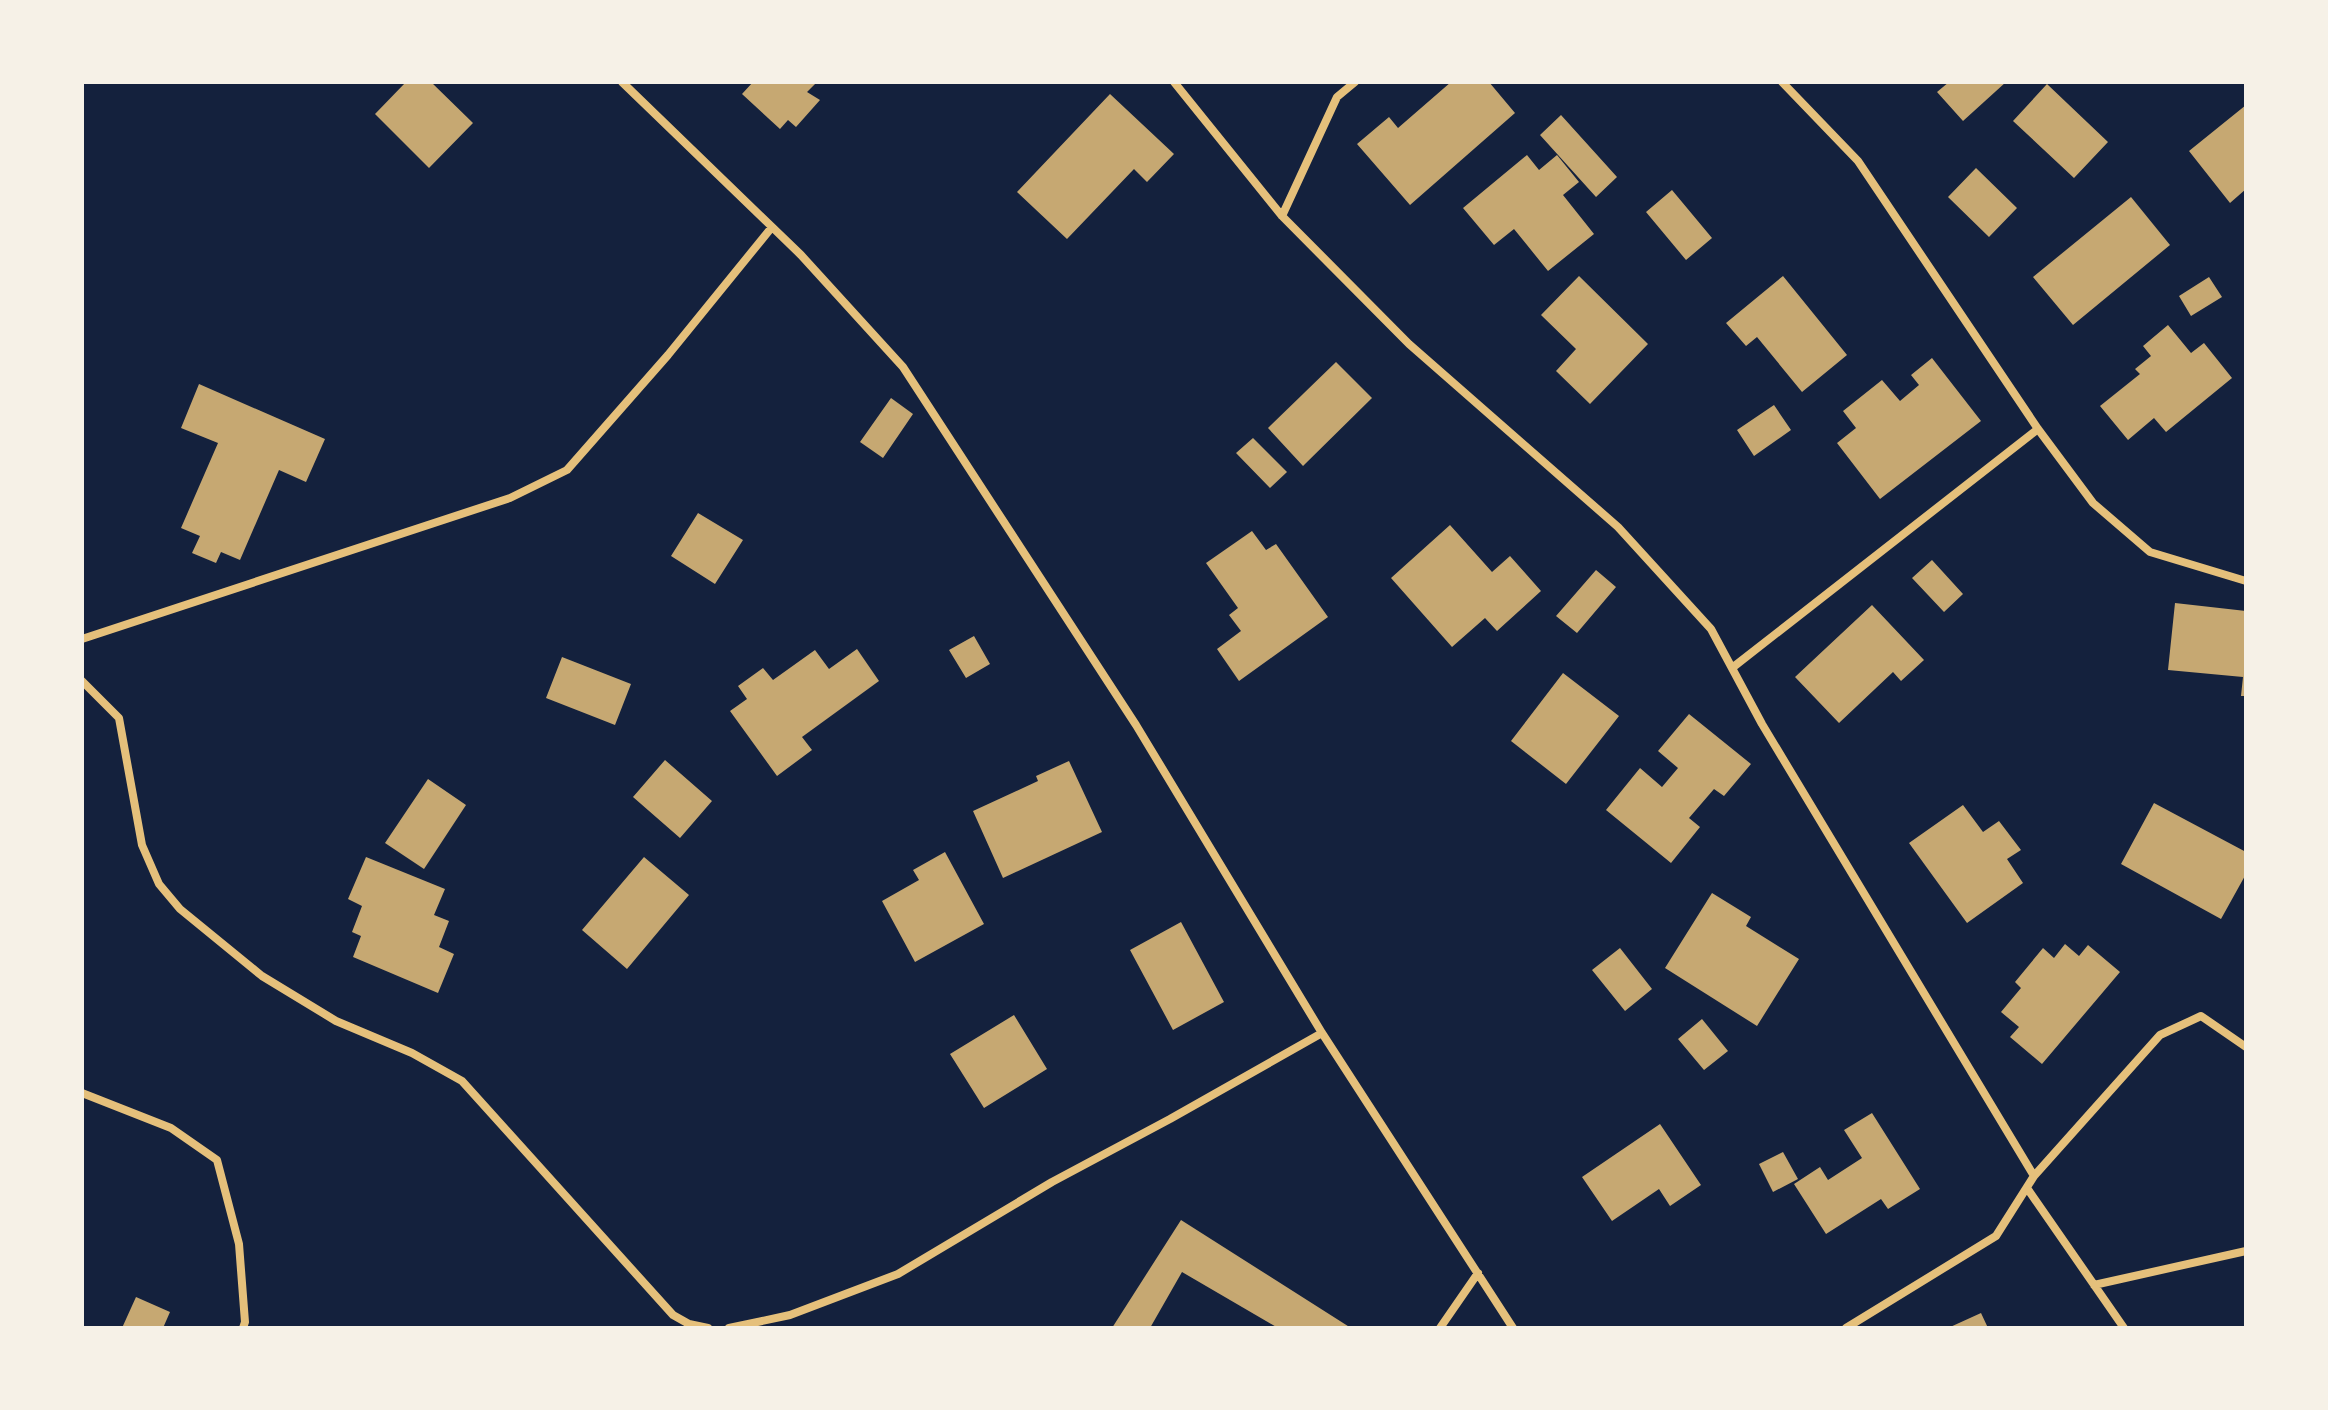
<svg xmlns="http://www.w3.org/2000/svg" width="2328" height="1410" viewBox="0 0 2328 1410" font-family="'Roboto Condensed',sans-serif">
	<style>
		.building { fill: #c6a872 }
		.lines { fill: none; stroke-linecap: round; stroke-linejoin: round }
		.minor { stroke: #e5c07b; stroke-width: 8 }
	</style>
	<rect width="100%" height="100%" fill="#14213d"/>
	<path class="building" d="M406 82H431L473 123 429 168 375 114Z
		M753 82H817L807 92 820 100 796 127 788 120 780 129 742 94Z
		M1451 82H1489L1515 113 1410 205 1357 144 1389 117 1398 128Z
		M1949 82H2006L1963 121 1937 92Z
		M2047 84 2108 142 2074 178 2013 121Z
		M1110 94 1174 154 1147 182 1134 169 1067 239 1017 192Z
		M2246 105V189L2230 203 2189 151Z
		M1561 115 1617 177 1596 197 1540 135Z
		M1527 155 1539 170 1557 155 1579 182 1563 195 1594 234 1548 271 1514 229 1494 245 1463 208Z
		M1976 168 2017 208 1989 237 1948 197Z
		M1672 190 1712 238 1686 260 1646 212Z
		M2131 197 2170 245 2073 325 2033 277Z
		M1579 276 1648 344 1590 404 1556 371 1576 349 1541 315Z
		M1783 276 1847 355 1802 392 1757 337 1746 346 1726 323Z
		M2209 277 2222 297 2191 316 2179 296Z
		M2168 325 2191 353 2204 343 2232 378 2166 432 2154 418 2128 440 2100 406 2140 374 2135 369 2151 356 2143 346Z
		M1932 358 1981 421 1880 499 1837 443 1856 428 1843 411 1882 380 1900 401 1919 385 1911 375Z
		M1336 362 1372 398 1303 466 1268 428Z
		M199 384 325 439 306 482 279 470 240 560 221 552 216 563 192 553 200 536 181 528 218 443 181 428Z
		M891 398 913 414 883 458 860 442Z
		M1774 405 1791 430 1754 456 1737 430Z
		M1253 438 1287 472 1270 488 1236 453Z
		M698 513 743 540 715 584 671 556Z
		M1450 525 1492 572 1510 556 1541 591 1497 631 1485 618 1452 647 1391 578Z
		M1252 531 1266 550 1276 544 1328 617 1239 681 1217 649 1241 631 1229 615 1238 608 1206 563Z
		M1932 560 1963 594 1944 612 1912 578Z
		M1596 570 1616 587 1577 633 1556 616Z
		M2175 603 2246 611V696H2241L2243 677 2168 670Z
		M1872 605 1924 660 1901 681 1893 672 1839 723 1795 677Z
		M974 636 990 664 966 678 949 650Z
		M857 649 879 681 802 737 812 750 777 776 730 711 747 699 738 686 763 668 773 680 815 650 829 669Z
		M562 657 631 684 615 725 546 698Z
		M1563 673 1619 716 1566 784 1511 741Z
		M1689 714 1751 764 1724 796 1714 789 1689 818 1700 827 1671 863 1606 810 1640 768 1662 787 1678 768 1658 751Z
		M665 760 712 801 680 838 633 797Z
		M1069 761 1102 832 1003 878 973 811 1038 781 1036 776Z
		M428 779 466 805 424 869 385 843Z
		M2154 803 2246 852V874L2221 919 2121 864Z
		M1963 805 1983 832 1999 821 2021 850 2007 859 2023 883 1967 923 1909 843Z
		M945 852 984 924 915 962 882 901 919 880 913 870Z
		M366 857 445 889 434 915 449 921 439 947 454 954 438 993 353 957 361 936 352 932 362 906 348 899Z
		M644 857 689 895 627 969 582 930Z
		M1712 893 1751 917 1746 926 1799 959 1757 1026 1665 968Z
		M1181 922 1224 1002 1173 1030 1130 950Z
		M2065 944 2079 956 2088 945 2120 972 2042 1064 2010 1037 2019 1027 2001 1012 2021 988 2015 982 2043 948 2054 958Z
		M1620 948 1652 989 1625 1011 1592 970Z
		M1014 1015 1047 1069 984 1108 950 1054Z
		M1702 1019 1728 1051 1704 1070 1678 1039Z
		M1872 1113 1920 1189 1888 1209 1881 1199 1826 1234 1794 1184 1820 1167 1828 1180 1862 1158 1844 1130Z
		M1660 1124 1701 1185 1670 1206 1659 1189 1612 1221 1582 1177Z
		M1783 1152 1798 1179 1773 1192 1759 1164Z
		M1181 1220 1351 1328H1278L1182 1272 1150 1328H1112Z
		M136 1297 170 1312 163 1328H122Z
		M1981 1313 1988 1328H1948Z"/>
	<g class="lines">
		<path class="minor" d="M622 82 801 255 903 367 1136 725 1322 1033 1513 1328
			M1174 82 1282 216 1409 344 1618 527 1711 629 1762 724 2034 1176
			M1782 82 1858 161 2038 429 2093 503 2150 552 2246 581
			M1282 216 1337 97 1355 82
			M82 639 510 498 567 470 668 355 772 227
			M1732 668 2038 429
			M82 681 119 718 142 845 159 884 180 909 262 976 336 1021 412 1053 462 1081 673 1315 689 1324 708 1328
			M82 1093 171 1128 217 1160 239 1244 245 1322 243 1328
			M2027 1188 2124 1328
			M2094 1285 2246 1251
			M729 1328 790 1315 898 1274 1052 1182 1170 1119 1322 1033
			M1440 1328 1478 1273
			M1846 1328 1996 1236 2034 1176 2160 1035 2201 1016 2246 1047"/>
	</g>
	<rect width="2328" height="1410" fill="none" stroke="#f6f1e7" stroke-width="168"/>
</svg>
